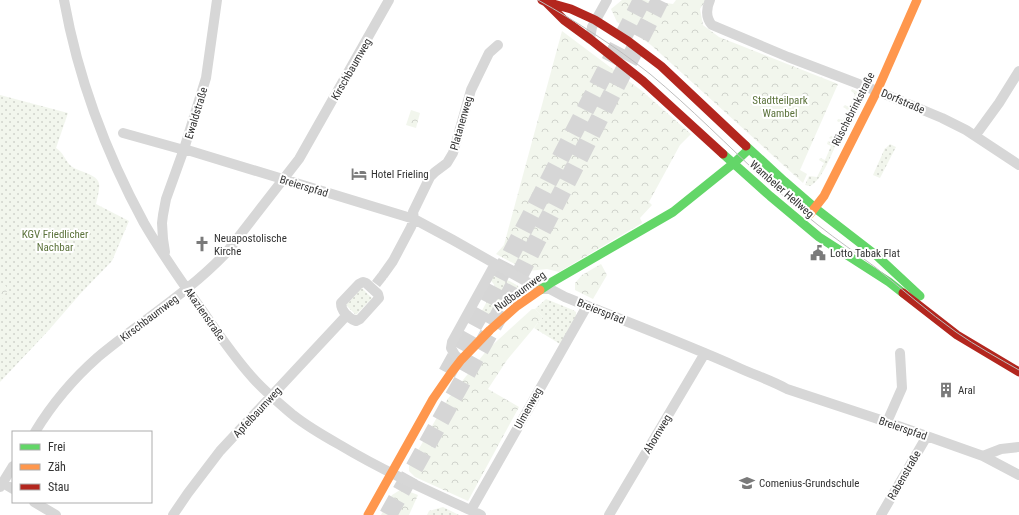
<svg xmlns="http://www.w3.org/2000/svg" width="1019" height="515" viewBox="0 0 1019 515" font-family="'Roboto Condensed',sans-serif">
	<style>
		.grass { fill: url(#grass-dots) }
		.park { fill: url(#park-crowns) }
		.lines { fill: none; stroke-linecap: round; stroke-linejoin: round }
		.street-tunnel { stroke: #d6d6d6; stroke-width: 10; stroke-dasharray: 10 5; stroke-linecap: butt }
		.highway-tunnel { stroke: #d6d6d6; stroke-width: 18; stroke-dasharray: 18 9; stroke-linecap: butt }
		.street { stroke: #d7d7d7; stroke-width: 10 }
		.fast { stroke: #63d668; stroke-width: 9 }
		.slow { stroke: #ff974d; stroke-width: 9 }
		.jam { stroke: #b3261e; stroke-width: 9 }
		.tram { stroke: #bebebe; stroke-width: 1 }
		.labels { text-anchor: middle; stroke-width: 4; stroke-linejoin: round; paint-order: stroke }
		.street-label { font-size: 11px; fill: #333; stroke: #fff }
		.park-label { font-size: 11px; fill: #5c733c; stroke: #fff }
		.poi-label { font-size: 11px; fill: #333; stroke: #fff; text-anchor: start }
	</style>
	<defs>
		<pattern id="grass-dots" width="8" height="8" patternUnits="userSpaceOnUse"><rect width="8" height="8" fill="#f2f6ed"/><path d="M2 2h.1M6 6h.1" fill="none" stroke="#d0d3cc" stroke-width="1.8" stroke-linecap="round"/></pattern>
		<pattern id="park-crowns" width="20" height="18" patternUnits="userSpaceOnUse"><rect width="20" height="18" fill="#f2f6ed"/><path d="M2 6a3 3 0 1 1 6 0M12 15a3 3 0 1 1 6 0" fill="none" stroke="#d0d3cc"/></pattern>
	</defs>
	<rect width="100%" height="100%" fill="#fff"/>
	<path class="grass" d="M852 89 858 92 859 98V101L838 142 829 138 831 136 836 137 842 124 837 121 838 119 843 120 848 110 843 107 845 105 849 107 855 94 851 91Z
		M0 95 68 113 56 148C63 152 65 160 70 165 73 168 77 169 81 171 103 179 101 182 96 204L129 221 112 261 81 293 48 331 0 382Z
		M828 141 836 145C830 157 822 180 810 186L805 185 809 176 817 177 824 163 819 160 820 158 825 160 831 146 827 144Z
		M890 144 896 147 880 178 873 175 885 148H886Z
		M494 273 515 284 518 286 520 292 519 295 479 326 476 322 495 286 490 279Z
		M362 288 372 298 356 315 346 305Z
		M546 299 573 310 576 312V316L560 344 534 328 543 317 535 309Z
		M443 507 459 515H427L429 511Z"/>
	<path class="park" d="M622 0H645L673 4 676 0H706L700 9 703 25 719 37 838 84 800 170 807 174 803 183 651 45 617 22 611 9Z
		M562 31 642 91 691 134 680 145 649 202 652 205 640 218 642 223 559 272 547 269 528 271 496 254 504 245Z
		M411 110 420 113 416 128 406 125Z
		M601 264 607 275 593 299 575 290V283L582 275Z
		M0 282 6 286 7 291 0 303Z
		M532 309H535L543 317 507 360 488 389 519 407 468 501 415 477 409 471V466L447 400 487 350Z
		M400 490 408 491 418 495 409 515H381L392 495Z"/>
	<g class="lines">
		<path class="street-tunnel" d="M376 284 383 275"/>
		<path class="highway-tunnel" d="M447 373 483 308 642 0
			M388 515 498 317 660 0"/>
		<path class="street" d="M64 0C78 78 106 153 144 223 162 254 183 284 204 313 219 335 234 357 252 377 264 391 279 403 293 415 308 427 324 436 340 445 385 472 433 493 481 515
			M710 0C706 9 706 18 712 25L788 57 877 91 942 118 966 130 1019 165
			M590 39 592 27 607 0
			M123 133 184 150
			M975 136 999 103 1019 71
			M184 149 414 219 453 240 536 287 542 289H550L565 297C622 320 681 342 737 367 754 375 771 380 787 389L887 422 983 456 1019 475
			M165 252 163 239 162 223 163 215 166 199 184 149 206 78 217 0
			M383 275 393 261 411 227 414 219 413 212 430 177 435 172 447 163 453 153 471 90 489 53 498 45
			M363 282 366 283 378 294 379 298 360 319 356 321C348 318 341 311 341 303L359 284Z
			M461 360 455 355 451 348 452 342 495 264
			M887 422 902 388 900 353
			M35 432C52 404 73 379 98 357 140 322 188 293 226 253L299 159 389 0
			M983 456 1001 449 1019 447
			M3 483 13 489
			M0 487 13 466
			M34 502 56 515
			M471 510 587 306
			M173 515 188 493 220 451 347 315
			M609 515 705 353
			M881 515 927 436"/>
		<path class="fast" d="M746 146 784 181 815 208 877 256 920 296
			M723 154 770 196 819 237 889 282 903 293
			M540 290 552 282 673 212 734 163 749 149"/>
		<path class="slow" d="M810 214 824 196 877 91 917 0
			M368 515 433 399 451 373 461 360 490 330 517 306 540 290"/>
		<path class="jam" d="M542 0 546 2 564 20 590 39 643 81 723 154
			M546 2 571 9 595 20 628 41 661 66 746 146
			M903 293 957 335 1019 372"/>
		<path class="tram" d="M538 0C577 22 615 46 650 74 691 108 728 146 767 182 784 196 801 212 818 225 837 240 856 253 875 267 902 289 928 312 956 332 976 346 998 358 1019 370"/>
	</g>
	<defs>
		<symbol id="hotel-bare" viewBox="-9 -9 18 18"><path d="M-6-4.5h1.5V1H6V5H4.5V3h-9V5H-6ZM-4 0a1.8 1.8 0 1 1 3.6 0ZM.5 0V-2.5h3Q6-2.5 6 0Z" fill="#7a7a7a" stroke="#fff" stroke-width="2.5" paint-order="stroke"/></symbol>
		<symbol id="church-bare" viewBox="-9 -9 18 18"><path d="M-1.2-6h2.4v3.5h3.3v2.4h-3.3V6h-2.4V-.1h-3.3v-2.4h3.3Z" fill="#7a7a7a" stroke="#fff" stroke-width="2.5" paint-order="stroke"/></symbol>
		<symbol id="civic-bare" viewBox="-9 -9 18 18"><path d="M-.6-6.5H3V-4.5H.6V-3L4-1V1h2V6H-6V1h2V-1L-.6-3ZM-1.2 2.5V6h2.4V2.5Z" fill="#7a7a7a" stroke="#fff" stroke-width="2.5" paint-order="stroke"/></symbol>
		<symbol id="building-bare" viewBox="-9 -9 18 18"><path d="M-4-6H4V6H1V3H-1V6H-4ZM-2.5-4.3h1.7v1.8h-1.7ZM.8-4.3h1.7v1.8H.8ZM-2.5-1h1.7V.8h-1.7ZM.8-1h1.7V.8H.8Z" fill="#7a7a7a" stroke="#fff" stroke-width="2.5" paint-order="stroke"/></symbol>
		<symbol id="school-bare" viewBox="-9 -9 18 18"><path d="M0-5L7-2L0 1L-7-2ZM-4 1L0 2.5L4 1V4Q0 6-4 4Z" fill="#7a7a7a" stroke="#fff" stroke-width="2.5" paint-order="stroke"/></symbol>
	</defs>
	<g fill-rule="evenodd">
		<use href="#hotel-bare" x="348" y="163" width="22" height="22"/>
		<use href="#church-bare" x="191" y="233" width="22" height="22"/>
		<use href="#civic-bare" x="807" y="242" width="22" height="22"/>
		<use href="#building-bare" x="935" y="379" width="22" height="22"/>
		<use href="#school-bare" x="736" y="472" width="22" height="22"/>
	</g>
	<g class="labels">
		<g class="street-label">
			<text transform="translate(351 69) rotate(-60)" y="4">Kirschbaumweg</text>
			<text transform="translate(903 101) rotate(23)" y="4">Dorfstraße</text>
			<text transform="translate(853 109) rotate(-63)" y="4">Rüschebrinkstraße</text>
			<text transform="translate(196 113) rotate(-73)" y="4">Ewaldstraße</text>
			<text transform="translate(461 123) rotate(-74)" y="4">Platanenweg</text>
			<text transform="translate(304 186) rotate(17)" y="4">Breierspfad</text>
			<text transform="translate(782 189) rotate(41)" y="4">Wambeler Hellweg</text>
			<text transform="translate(520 291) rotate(-36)" y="4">Nußbaumweg</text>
			<text transform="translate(601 311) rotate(22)" y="4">Breierspfad</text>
			<text transform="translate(205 314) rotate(55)" y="4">Akazienstraße</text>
			<text transform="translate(149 318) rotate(-37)" y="4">Kirschbaumweg</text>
			<text transform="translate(528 408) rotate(-61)" y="4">Ulmenweg</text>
			<text transform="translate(257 412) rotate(-47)" y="4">Apfelbaumweg</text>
			<text transform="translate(903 428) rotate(19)" y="4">Breierspfad</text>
			<text transform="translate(657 434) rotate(-59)" y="4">Ahornweg</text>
			<text transform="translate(904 475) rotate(-60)" y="4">Rabenstraße</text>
		</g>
		<g class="park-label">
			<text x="780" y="104">Stadtteilpark<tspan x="780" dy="13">Wambel</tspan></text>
			<text x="55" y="238">KGV Friedlicher<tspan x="55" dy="13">Nachbar</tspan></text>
		</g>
		<g class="poi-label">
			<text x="371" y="178">Hotel Frieling</text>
			<text x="214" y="242">Neuapostolische<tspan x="214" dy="13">Kirche</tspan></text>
			<text x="830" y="257">Lotto Tabak Flat</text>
			<text x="958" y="394">Aral</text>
			<text x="759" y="487">Comenius-Grundschule</text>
		</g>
	</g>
	<rect x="12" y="431" width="140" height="72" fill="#ffffff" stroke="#adadad"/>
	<rect x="20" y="444" width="20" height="6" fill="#63d668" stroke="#adadad"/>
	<text x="48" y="451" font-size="12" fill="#333333">Frei</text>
	<rect x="20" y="464" width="20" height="6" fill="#ff974d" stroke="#adadad"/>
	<text x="48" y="471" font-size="12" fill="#333333">Zäh</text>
	<rect x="20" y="484" width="20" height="6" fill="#b3261e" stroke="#adadad"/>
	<text x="48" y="491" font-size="12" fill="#333333">Stau</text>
</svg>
